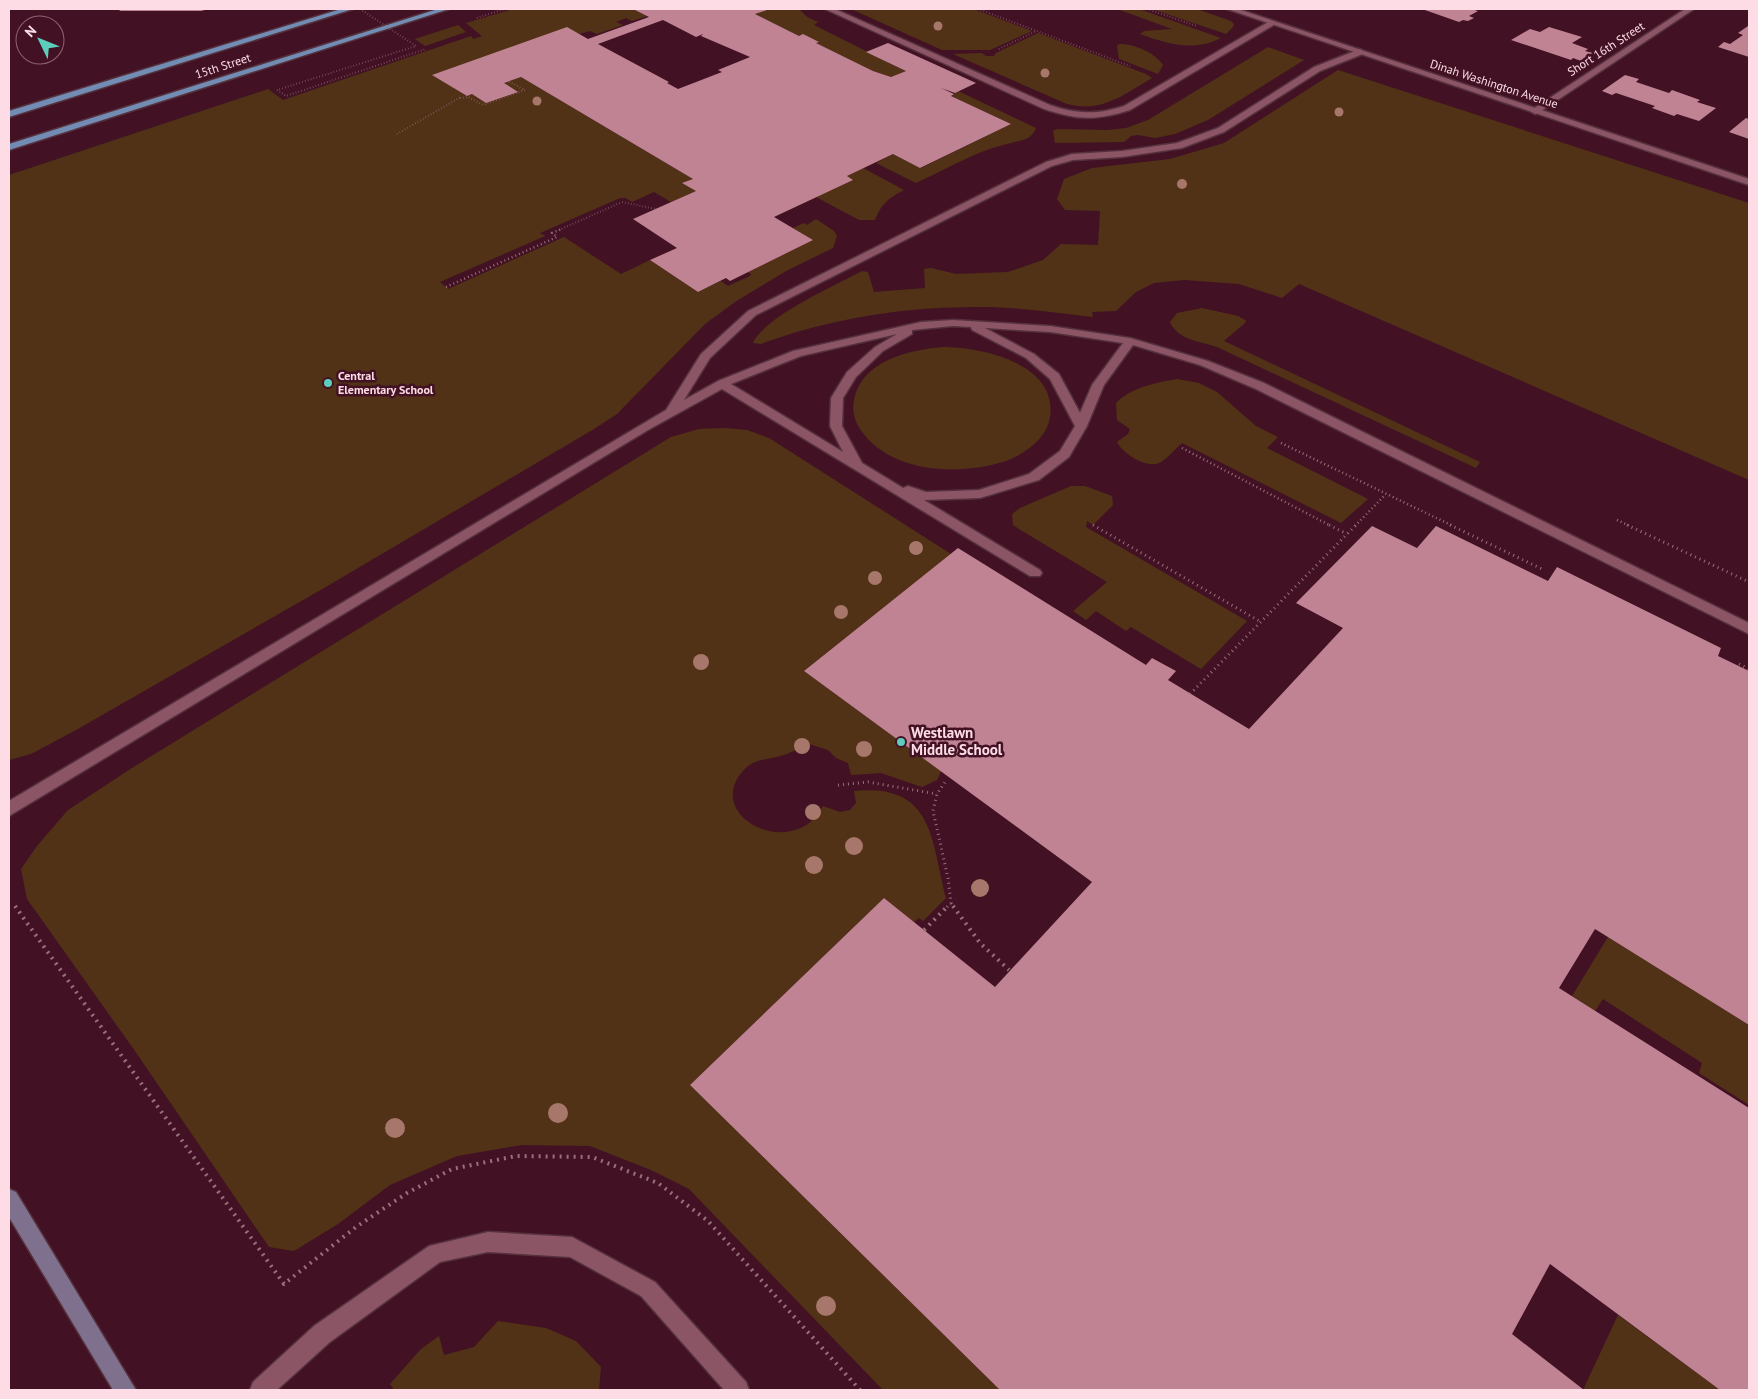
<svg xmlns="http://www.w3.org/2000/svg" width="1758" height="1399" viewBox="0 0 1758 1399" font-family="'PT Sans',sans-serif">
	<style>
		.green { fill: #523216 }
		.building { fill: #bf8394; fill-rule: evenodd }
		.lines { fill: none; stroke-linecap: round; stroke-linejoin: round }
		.lane-casing { stroke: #55303d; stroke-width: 3 }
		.street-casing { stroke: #55303d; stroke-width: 3 }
		.secondary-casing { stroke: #55303d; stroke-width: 3 }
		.primary-casing { stroke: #55303d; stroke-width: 3 }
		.path-far3 { stroke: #986f7d; stroke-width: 2; stroke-dasharray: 0.5 2.5; stroke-linecap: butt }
		.path-far2 { stroke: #986f7d; stroke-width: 2.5; stroke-dasharray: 1 3; stroke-linecap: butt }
		.path-far1 { stroke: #986f7d; stroke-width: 3; stroke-dasharray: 1 4; stroke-linecap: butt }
		.path { stroke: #986f7d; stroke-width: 4; stroke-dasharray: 2 5; stroke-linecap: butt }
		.lane { fill: #8c5566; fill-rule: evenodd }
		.street { fill: #8c5566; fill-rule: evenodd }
		.secondary { fill: #7f708d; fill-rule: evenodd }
		.primary { fill: #728cb3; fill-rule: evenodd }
		.path-bridge { stroke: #986f7d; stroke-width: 2; stroke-dasharray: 0.5 2.5; stroke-linecap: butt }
		.tree { fill: #a6776a }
		.poi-dot { fill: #5ccebb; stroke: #421224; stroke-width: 2 }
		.labels { text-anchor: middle; stroke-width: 5; stroke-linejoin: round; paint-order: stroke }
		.far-street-label { font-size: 12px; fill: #fddce5; stroke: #421224 }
		.far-poi-label { font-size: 12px; font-weight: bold; fill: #fddce5; stroke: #421224; text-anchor: start }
		.poi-label { font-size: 15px; font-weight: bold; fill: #fddce5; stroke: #421224; text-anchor: start }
	</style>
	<rect width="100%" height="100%" fill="#421224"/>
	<path class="green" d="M513 9H633L648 16 632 21 626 18 616 22 623 25 597 34 590 31 433 75 467 96 521 77 693 179 683 183 696 191 671 202 654 192 632 202 626 198H620L540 233 545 236 440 282 448 289 564 237 621 274 650 260 698 292 721 281 728 286 750 276 751 274 748 272 812 240 793 228 804 223 807 225 816 219 834 231 837 236 833 248 786 271 735 302 705 324 617 414 594 429 324 588 76 730 31 754 9 760V175L268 89 283 100 471 36 473 39 482 36 466 23Z
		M770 9H799L807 17 818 22 814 25 906 71 891 77 873 71 816 43 818 42 803 35 799 36 755 14Z
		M851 9H973L1032 31 990 50H942Z
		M1117 9H1139L1221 38C1194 52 1168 44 1140 34L1144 31 1172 29Z
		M1152 9H1197L1231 21 1234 24 1233 27 1226 34Z
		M458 25 466 32 425 46 415 39Z
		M1038 33 1146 74 1152 78C1123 95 1102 113 1067 104L953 54 982 53 986 56H994L996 53Z
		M1119 44C1132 43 1156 53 1163 65L1158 74 1119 59 1117 46Z
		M1268 47 1304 60 1208 120 1175 134 1155 138 1138 135 1131 136 1124 142 1055 143 1053 131 1057 129 1108 130 1126 128 1148 120Z
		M1338 70 1749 203V480L1299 284 1282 298 1239 284 1184 280 1154 283 1136 292 1116 311 1092 312 1093 317C1057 313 1020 307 983 307 909 306 830 318 761 344L753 343C764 317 836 285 862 271L868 272 874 292 925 288 924 269 931 268 956 274 1008 272 1043 260 1061 244 1098 245 1100 211 1065 210 1057 199 1064 179 1092 168 1170 159 1224 143Z
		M958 91 1036 128C1031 140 1022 140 1011 143 977 150 947 169 916 183L876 163 893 154 921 168 1011 124 951 96Z
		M863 168 904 190C889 198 881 204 875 220H859L816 197 852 180 847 176Z
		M1202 308 1238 316 1245 320 1246 322 1224 341 1480 462 1476 468 1217 347C1199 341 1178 340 1170 322L1177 313Z
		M942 347C981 347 1058 363 1050 417 1047 438 1025 454 1006 461 960 476 890 474 860 429 854 420 852 410 854 400 861 361 909 350 942 347Z
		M1177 379 1199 383 1217 392 1256 426 1278 437 1267 448 1368 499 1341 523 1182 443C1175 449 1169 457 1161 462 1148 470 1123 454 1117 442L1128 434 1130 429 1117 420 1116 403C1132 387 1155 383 1177 379Z
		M726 428 747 430 769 438 951 554 804 671 941 771 937 780 922 787 881 773 851 775 848 763 836 758 828 750 809 744C800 748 790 753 781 756 770 759 757 759 748 766 703 806 768 851 808 824 814 820 819 812 823 806L840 812 850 810 856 803 854 791C934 783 931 840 946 898L923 921 919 918 914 922 884 898 690 1085 1000 1390H883L689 1189 651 1170 590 1146 522 1145 457 1156 390 1185 338 1224 294 1251 269 1247 135 1051 27 899 21 869 37 846 68 810 132 768 671 437 699 429Z
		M1071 486H1085L1112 496 1113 505 1093 525 1087 521 1086 527 1247 621 1201 669 1131 627 1126 631 1096 611 1086 620 1073 611 1107 582 1019 529 1013 525 1012 514 1020 508Z
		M1608 937 1749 1025V1105L1699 1073 1702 1063 1603 999 1595 1011 1572 996Z
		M1618 1315 1720 1390H1583Z
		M498 1321 546 1328 576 1341 601 1367 599 1390H394L390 1384 421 1349 439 1336 444 1355 474 1347Z"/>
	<path class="building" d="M122 9H209L201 11H119Z
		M633 9H770L755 14 799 36 803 34 819 42 816 43 873 71 891 77 906 71 866 52 888 43 976 83 955 93 941 88 954 94 951 96 1011 124 920 168 893 154 847 176 853 180 774 217 813 240 730 281 726 278 698 292 650 260 677 248 633 219 696 191 682 183 693 179 521 77 504 83 518 92 486 103 472 94 467 96 432 75 567 27 588 39 649 17ZM663 20 696 37 703 34 701 36 750 57 718 70 722 72 678 89 667 83 669 82 598 44Z
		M1422 9H1471L1478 11 1469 16 1474 18 1468 21 1463 20 1459 22Z
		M1748 26 1749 57 1718 47 1724 42 1730 44 1743 35 1738 33Z
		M1549 27 1582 37 1572 43 1588 49 1585 51 1593 53 1581 61 1573 58 1571 60 1511 40 1530 29 1540 32Z
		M1625 75 1639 79 1636 82 1669 93 1672 90 1700 100 1697 102 1716 108 1699 121 1677 114 1674 116 1652 108 1655 106 1616 93 1612 95 1602 91Z
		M1746 118 1749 119V139L1729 132Z
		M1372 526 1417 548 1436 526 1548 581 1557 567 1721 648 1718 656 1749 671V1025L1595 929 1559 988 1749 1108V1390H1720L1550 1264 1512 1334 1584 1390H1000L690 1085 884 898 995 987 1092 882 804 671 958 548 1146 665 1152 658 1176 671 1168 680 1249 729 1343 628 1296 603Z"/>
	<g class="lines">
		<defs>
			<path id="lane" d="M825 9H835L1050 105C1077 114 1097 115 1124 106L1270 21 1277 23 1130 110C1096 121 1077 120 1044 109Z
				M1685 9H1694L1538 113 1535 114 1530 111Z
				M1360 49 1364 52 1363 54 1320 71 1224 132 1182 148 1122 157 1073 160 1052 166 756 315 710 358 684 400 718 381 793 351 921 322 953 320 1050 326 1130 338 1208 361 1264 383 1749 623V634L1256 389 1200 365 1133 345 1104 385 1087 426 1069 457 1039 480 980 498 924 500 1040 570 1042 573 1040 576H1030L722 389 648 430 9 816V801L666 410 701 354 748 311 1046 162 1072 154 1122 151 1177 143 1218 128 1314 67ZM953 326 971 327 972 330 1026 358 1050 379 1075 426 1060 451 1029 474 979 490 926 492 908 486 903 488 862 463 842 426 843 398 856 377 883 351 912 334V330ZM985 328 1050 332 1123 343 1092 385 1080 413 1059 374 1034 354ZM897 334 875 347 847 372 831 398 830 426 843 452 731 384 801 356Z
				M488 1232 572 1237 655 1282 746 1382 749 1390H724L641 1296 570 1257 488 1252 440 1262 330 1342 277 1390H250L253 1382 314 1326 429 1246Z"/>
			<path id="street" d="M1227 9H1238L1749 179V185Z"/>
			<path id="secondary" d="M9 1189 16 1192 136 1390H113L9 1217Z"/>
			<path id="primary" d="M341 9H353L9 117V111Z
				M438 9H449L9 150V144Z"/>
		</defs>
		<use href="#lane" class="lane-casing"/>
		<use href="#street" class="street-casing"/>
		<use href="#secondary" class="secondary-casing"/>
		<use href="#primary" class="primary-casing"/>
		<path class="path-far3" d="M978 9 1130 66
			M1147 9 1197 26
			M477 18 505 9
			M999 49 1036 31
			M460 98 468 97 483 105 525 90 508 81
			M397 134 461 97
			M559 230 622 202 656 209"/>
		<path class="path-far2" d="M446 287 557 237 552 233 562 229
			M1281 443 1453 526
			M1182 448 1331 526
			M1617 520 1630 526
			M1355 526 1385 495"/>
		<path class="path-far1" d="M1093 525 1261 622
			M1329 525 1347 534
			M1450 525 1542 569
			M1627 525 1749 582
			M1739 664 1749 669
			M1190 694 1356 525
			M838 785 868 782 937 794
			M951 903 954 907
			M947 907 951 903 948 878 933 811 937 794 947 779"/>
		<path class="path" d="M15 906 284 1284 356 1227 407 1193 452 1169 516 1156 592 1157 658 1183 708 1221 860 1390
			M953 906 980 943 1009 970
			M924 930 948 906"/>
		<use href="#lane" class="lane"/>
		<use href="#street" class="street"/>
		<use href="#secondary" class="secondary"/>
		<use href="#primary" class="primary"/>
		<path class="path-bridge" d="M360 9 416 46 277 90 286 96 426 49"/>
	</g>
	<g class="tree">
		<circle cx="938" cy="26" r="4.5"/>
		<circle cx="1045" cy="73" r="4.5"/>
		<circle cx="537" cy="101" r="4.5"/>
		<circle cx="1339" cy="112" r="4.5"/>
		<circle cx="1182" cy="184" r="5"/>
		<circle cx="916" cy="548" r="7"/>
		<circle cx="875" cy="578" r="7"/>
		<circle cx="841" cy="612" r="7"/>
		<circle cx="701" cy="662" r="8"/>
		<circle cx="802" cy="746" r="8"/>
		<circle cx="864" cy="749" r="8"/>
		<circle cx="813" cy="812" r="8"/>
		<circle cx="854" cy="846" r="9"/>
		<circle cx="814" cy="865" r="9"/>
		<circle cx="980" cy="888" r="9"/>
		<circle cx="558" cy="1113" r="10"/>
		<circle cx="395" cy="1128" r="10"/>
		<circle cx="826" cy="1306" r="10"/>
	</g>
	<g class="poi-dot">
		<circle cx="328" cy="383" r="5"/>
		<circle cx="901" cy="742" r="5"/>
	</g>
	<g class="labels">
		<g class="far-street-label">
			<text transform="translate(1606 49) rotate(-33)" y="4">Short 16th Street</text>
			<text transform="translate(223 66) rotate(-18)" y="4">15th Street</text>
			<text transform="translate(1494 84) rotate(18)" y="4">Dinah Washington Avenue</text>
		</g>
		<g class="far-poi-label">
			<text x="338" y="380">Central<tspan x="338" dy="14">Elementary School</tspan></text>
		</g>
		<g class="poi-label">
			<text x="911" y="738">Westlawn<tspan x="911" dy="17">Middle School</tspan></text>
		</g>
	</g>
	<rect width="1758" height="1399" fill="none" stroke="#fddce5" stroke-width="20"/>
	<g transform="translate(40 40) rotate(313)"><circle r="24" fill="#421224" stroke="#8d6371"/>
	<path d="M0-4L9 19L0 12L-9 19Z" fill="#5ccebb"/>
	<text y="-8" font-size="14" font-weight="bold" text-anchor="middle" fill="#fddce5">N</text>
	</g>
</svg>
